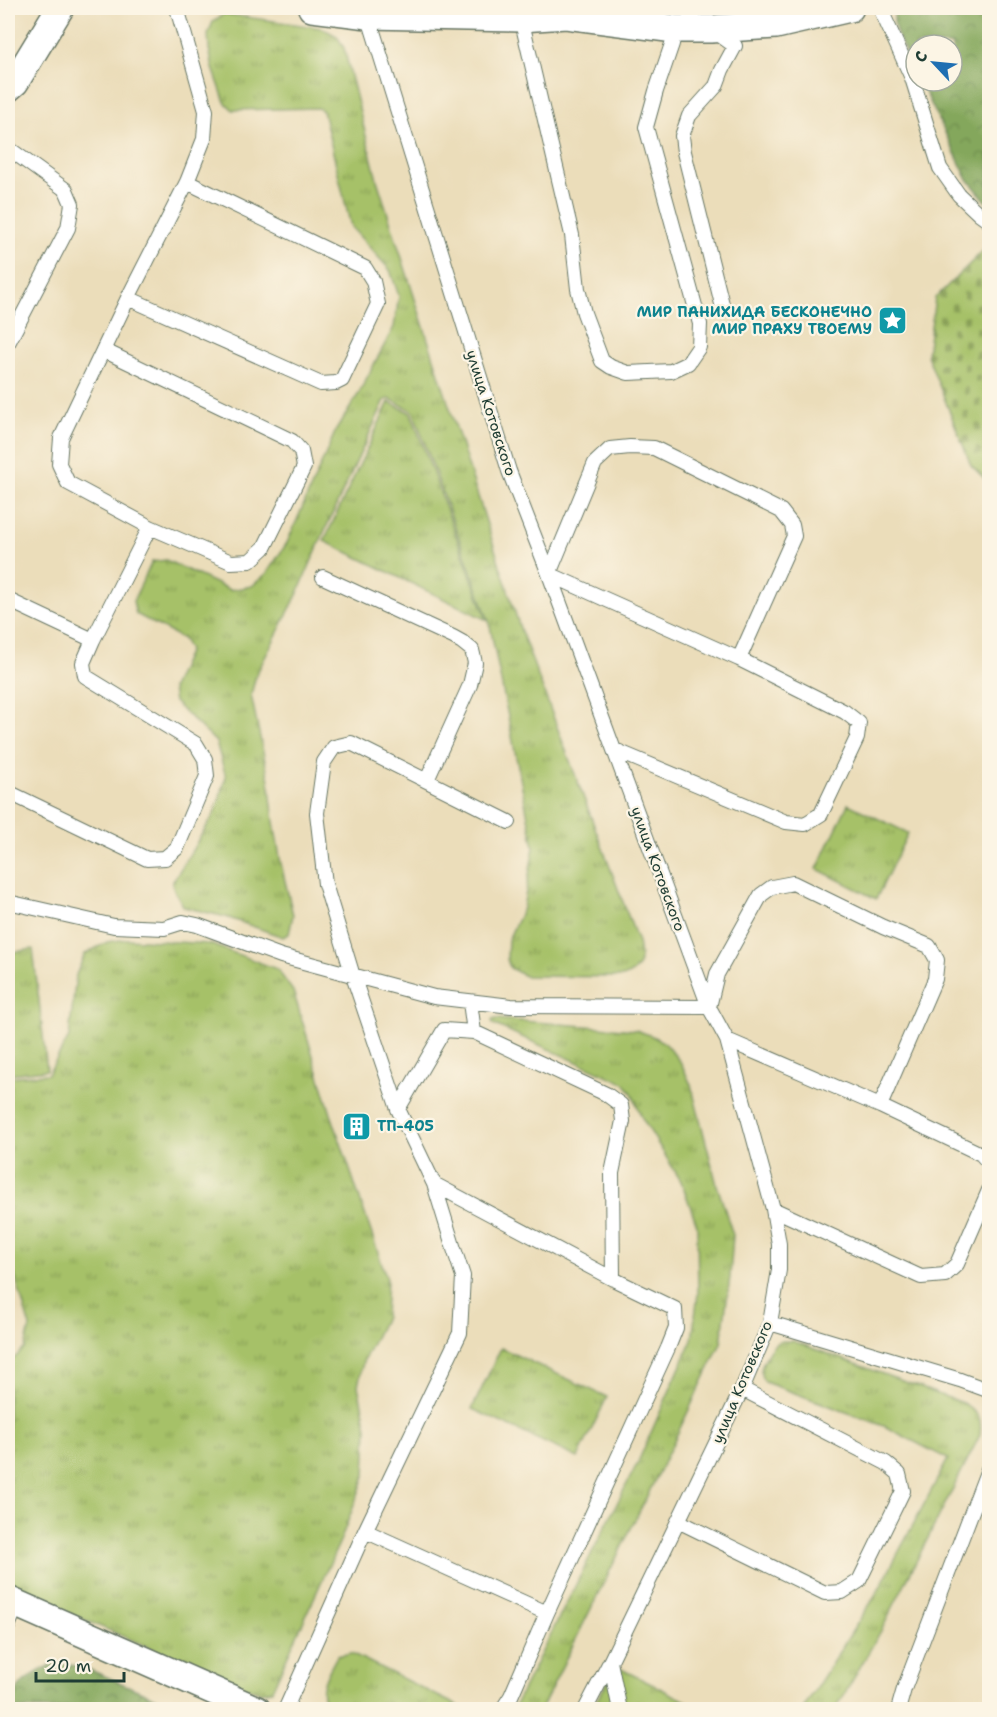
<svg xmlns="http://www.w3.org/2000/svg" width="997" height="1717" viewBox="0 0 997 1717" font-family="'Shantell Sans',sans-serif">
	<style>
		.grass { fill: url(#grass-tufts); stroke: #627f4e; stroke-width: 1.5 }
		.forest { fill: url(#forest-crowns); stroke: #527248; stroke-width: 1.5 }
		.cemetery { fill: url(#cemetery-stones); stroke: #627f4e; stroke-width: 1.5 }
		.lines { fill: none; stroke-linecap: round; stroke-linejoin: round }
		.lane-casing { stroke: #667563; stroke-width: 16 }
		.street-casing { stroke: #667563; stroke-width: 30 }
		.lane { stroke: #fff; stroke-width: 14 }
		.street { stroke: #fff; stroke-width: 27 }
		.labels { text-anchor: middle; stroke-width: 4.5; stroke-linejoin: round; paint-order: stroke }
		.culture-label { font-size: 15px; font-weight: bold; fill: #0d838f; stroke: #fcf5e5; text-anchor: end }
		.street-label { font-size: 15px; fill: #1f3d34; stroke: #fcf5e5 }
	</style>
	<defs>
		<pattern id="grass-tufts" width="24" height="20" patternUnits="userSpaceOnUse" patternTransform="scale(1.5)"><rect width="24" height="20" fill="#a6c167"/><path d="M3 7l-1-3M5 7V3M7 7l1-3M15 17l-1-3M17 17v-4M19 17l1-3" fill="none" stroke="#879e56"/></pattern>
		<pattern id="forest-crowns" width="20" height="18" patternUnits="userSpaceOnUse" patternTransform="scale(1.5)"><rect width="20" height="18" fill="#84a75c"/><path d="M2 6a3 3 0 1 1 6 0M12 15a3 3 0 1 1 6 0" fill="none" stroke="#6b894d"/></pattern>
		<pattern id="cemetery-stones" width="16" height="16" patternUnits="userSpaceOnUse" patternTransform="scale(1.5)"><rect width="16" height="16" fill="#a6c167"/><path d="M2 7V4a2 2 0 0 1 4 0v3zM10 15v-3a2 2 0 0 1 4 0v3z" fill="#879e56"/></pattern>
	</defs>
	<rect width="100%" height="100%" fill="#fcf5e5"/>
	<filter id="ink" filterUnits="userSpaceOnUse"><feTurbulence type="fractalNoise" baseFrequency=".0167" numOctaves="2"/><feDisplacementMap in="SourceGraphic" scale="12" xChannelSelector="R" yChannelSelector="G"/><feConvolveMatrix kernelMatrix="1 2 1 2 8 2 1 2 1" color-interpolation-filters="sRGB"/></filter>
	<filter id="wash" filterUnits="userSpaceOnUse"><feTurbulence type="fractalNoise" baseFrequency=".008" numOctaves="4" result="noise"/><feDisplacementMap in="SourceGraphic" scale="24" xChannelSelector="R" yChannelSelector="G"/><feGaussianBlur stdDeviation="1.35" result="paint"/><feColorMatrix in="noise" values="0 0 0 0 0 0 0 0 0 0 0 0 0 0 0 0 0 1.4 0 .05"/><feComposite in="paint" operator="in"/></filter>
	<g filter="url(#wash)">
		<rect width="100%" height="100%" fill="#ebddba"/>
		<path class="grass" d="M224 14 322 28 337 36 344 48 377 180 521 631 638 942C641 961 644 968 623 977L525 976 510 968 507 959 508 940 523 908 534 847 489 621 413 411 390 399 385 400 324 532 297 595 256 675 251 695 269 780 274 822 281 864 293 915 289 934 283 937 226 917 184 907 175 892 172 883 215 813 226 777 216 742 174 702 172 688 189 650 183 639 136 614 133 601 152 562 166 560 230 590 252 586 267 573 287 543 336 430 355 400 394 327 399 296 390 270 351 227 323 111 318 108 233 110 225 102 213 68 209 49 208 34 213 22Z
			M389 402 411 413 487 620 324 541Z
			M848 804 908 833 876 899 817 869Z
			M127 939 210 944 277 969 293 991 331 1114 387 1279 385 1317 363 1362 358 1386 367 1428 365 1476 341 1539 272 1690 260 1692 232 1683 8 1587V1364L25 1348 30 1327 8 1253V1077L48 1074 69 1037 76 975 85 954 107 942Z
			M33 949 47 1070 8 1074V953Z
			M496 1019 636 1030 652 1036 665 1043 681 1063 691 1085 717 1185 733 1235 730 1277 721 1343 658 1474 541 1709H513L638 1462 692 1340 698 1293 697 1225 681 1181 642 1118 632 1093 624 1083 493 1024 492 1020Z
			M779 1341H793L965 1404C979 1415 982 1417 980 1435L882 1629 836 1709H803L879 1589 948 1459 884 1426 765 1382C754 1372 769 1348 779 1341Z
			M501 1348 607 1397 578 1458 472 1409Z
			M351 1653 464 1709 336 1710C310 1698 328 1673 337 1656Z
			M621 1669 702 1709 591 1710 613 1672Z"/>
		<path class="forest" d="M897 8H989V205L967 178 920 81H952V45H916V72C908 56 886 24 897 8Z
			M52 1664 81 1666 182 1709H8C20 1680 25 1679 52 1664Z"/>
		<path class="cemetery" d="M989 245V483L971 465 927 355 935 298Z"/>
	</g>
	<g filter="url(#ink)">
		<g class="lines">
			<defs>
				<path id="lane" d="M880 8 912 78 940 168 959 195 979 214 990 222
					M368 15 509 471 549 574 709 1007 727 1040 773 1209 779 1244V1270L770 1323 742 1389 610 1662 585 1710
					M521 18 572 235 578 289 584 313 602 361 611 367 628 373 671 371 688 363 699 347 700 324 646 127 656 91 672 44 675 29
					M713 30 735 46 722 70 716 86 689 116 682 136 684 152 723 308
					M8 148 66 190 72 204 68 228 8 343
					M128 298 321 384 336 383 342 380 378 304 373 281 365 268 187 182
					M103 350 292 441 301 451 304 467 264 548 250 561 231 562 150 527 68 483 59 464 61 438 128 298 187 182 204 139 206 111 177 8
					M323 577 453 637 462 642 472 650 475 663 470 685 427 780
					M8 600 93 640
					M615 750 786 822 805 824 821 814 857 738 859 723 845 712 739 659 549 574 595 463 610 449 630 447 654 448 781 511 792 525 794 536 739 659
					M8 792 147 859 165 858 177 848 207 776 205 759 196 744 85 676 83 663 93 640 150 527
					M8 902 114 926 164 928 183 922 197 925 281 956 434 997 511 1006 709 1007 717 974 761 895 772 887 793 883 883 927 929 946 937 960 935 979 880 1106
					M470 1002 474 1032
					M727 1040 880 1106 981 1154 990 1164
					M398 1109 444 1030 474 1032 606 1094 621 1105 623 1121 612 1173 613 1279
					M434 1184 613 1279 675 1309 676 1328 668 1348 547 1613 511 1696 502 1710
					M773 1209 921 1277 945 1275 957 1264 990 1188
					M770 1323 960 1380 990 1391
					M678 1521 825 1593 842 1592 859 1581 903 1491 899 1474 886 1463 742 1389
					M365 1531 547 1613
					M8 1626 17 1605
					M610 1662 620 1710
					M285 1710 365 1531 460 1333 463 1276 454 1249 434 1184 398 1109 353 976 325 884 317 813 324 762 334 747 351 743 509 822
					M898 1710 904 1689 990 1464"/>
				<path id="street" d="M312 8 368 15 521 18 566 15 675 29H711L776 25 850 8
					M8 88 15 82 60 8
					M8 1600 257 1710"/>
			</defs>
			<use href="#lane" class="lane-casing"/>
			<use href="#street" class="street-casing"/>
			<use href="#lane" class="lane"/>
			<use href="#street" class="street"/>
		</g>
	</g>
	<defs>
		<symbol id="sight-square" viewBox="-11 -11 22 22"><rect x="-9" y="-9" width="18" height="18" rx="4" fill="#0f9aa8" stroke="#fcf5e5"/><path d="M0-6L1.8-2.2L6-1.7L2.9 1.2L3.7 5.4L0 3.3L-3.7 5.4L-2.9 1.2L-6-1.7L-1.8-2.2Z" fill="#fff"/></symbol>
		<symbol id="building-square" viewBox="-11 -11 22 22"><rect x="-9" y="-9" width="18" height="18" rx="4" fill="#0f9aa8" stroke="#fcf5e5"/><path d="M-4-6H4V6H1V3H-1V6H-4ZM-2.5-4.3h1.7v1.8h-1.7ZM.8-4.3h1.7v1.8H.8ZM-2.5-1h1.7V.8h-1.7ZM.8-1h1.7V.8H.8Z" fill="#fff"/></symbol>
	</defs>
	<g fill-rule="evenodd">
		<use href="#sight-square" x="876" y="304" width="33" height="33"/>
		<use href="#building-square" x="340" y="1110" width="33" height="33"/>
	</g>
	<g class="labels">
		<g class="culture-label">
			<text x="872" y="317">МИР ПАНИХИДА БЕСКОНЕЧНО<tspan x="872" dy="17">МИР ПРАХУ ТВОЕМУ</tspan></text>
			<text x="377" y="1131" text-anchor="start">ТП-405</text>
		</g>
		<g class="street-label">
			<text transform="translate(491 413) rotate(72)" y="5">улица Котовского</text>
			<text transform="translate(658 869) rotate(70)" y="5">улица Котовского</text>
			<text transform="translate(742 1382) rotate(-67)" y="5">улица Котовского</text>
		</g>
	</g>
	<rect width="997" height="1717" fill="none" stroke="#fcf5e5" stroke-width="30"/>
	<g transform="translate(934 63) rotate(296)"><circle r="28" fill="#fcf5e5" stroke="#a4ab9e" stroke-width="1.5"/>
	<path d="M0-4.5L10 22L0 15L-10 22Z" fill="#1f6fb2"/>
	<text y="-9" font-size="16" font-weight="bold" text-anchor="middle" fill="#1f3d34">С</text>
	</g>
	<path d="M36 1672v9h88v-9" fill="none" stroke="#1f3d34" stroke-width="3"/>
	<text x="45" y="1672" font-size="18" fill="#1f3d34" stroke="#fcf5e5" stroke-width="4.5" paint-order="stroke">20 m</text>
</svg>
